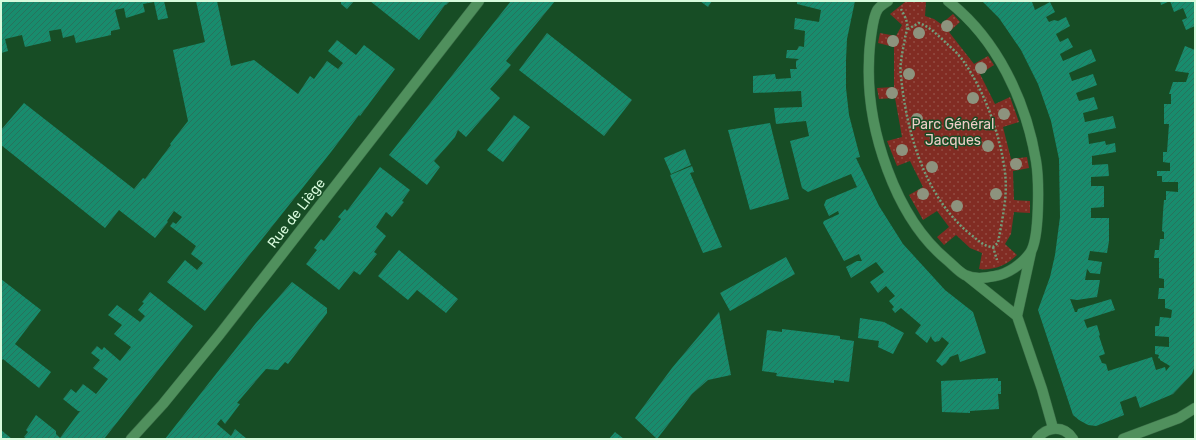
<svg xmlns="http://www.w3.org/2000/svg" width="1196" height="440" viewBox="0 0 1196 440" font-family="Rubik,sans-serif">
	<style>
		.park { fill: url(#park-dots) }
		.building { fill: url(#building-hatch) }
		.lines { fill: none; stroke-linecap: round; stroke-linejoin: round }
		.minor-casing { stroke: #3a6c46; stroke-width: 11 }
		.path { stroke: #719e7b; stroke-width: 2.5; stroke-dasharray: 2 2; stroke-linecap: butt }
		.minor { stroke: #50905d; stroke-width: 10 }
		.tree { fill: #8d937e }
		.labels { text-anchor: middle; stroke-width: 3; stroke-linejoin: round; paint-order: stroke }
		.park-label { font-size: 14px; fill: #eeccc6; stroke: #174d25 }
		.street-label { font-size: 14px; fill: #d7fadc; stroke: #174d25 }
	</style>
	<defs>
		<pattern id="park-dots" width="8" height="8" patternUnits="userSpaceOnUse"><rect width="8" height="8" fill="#812c23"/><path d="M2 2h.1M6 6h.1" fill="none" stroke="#924c42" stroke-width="1.8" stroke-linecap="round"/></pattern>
		<pattern id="building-hatch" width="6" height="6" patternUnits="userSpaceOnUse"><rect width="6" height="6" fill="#188c6d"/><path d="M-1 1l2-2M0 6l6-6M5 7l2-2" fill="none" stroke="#28725c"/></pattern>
	</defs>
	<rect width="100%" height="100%" fill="#174d25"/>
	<path class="park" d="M911 1H926L925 16 934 19 941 24 953 14 960 22 949 32 974 64 988 56 994 65 980 74 995 104 1010 97 1019 122 1003 127 1011 159 1027 157 1029 168 1013 171 1014 200 1030 201V213L1014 212 1011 234 1005 244 1017 255C1007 265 993 271 979 269L982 253 970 248 956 235 944 245 937 237 949 227 937 211 923 220 909 195 923 187 910 161 897 166 887 141 902 137 895 98 879 99 877 88 894 87V47L878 43 880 33 896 36 902 25 890 14 905 2Z"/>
	<path class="building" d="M1 1H164L168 18 158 20 154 2 143 4 145 12 126 18 124 8 115 10 120 29 111 31V35L76 43 74 35 63 38 61 29 49 31 51 41 25 47 22 35 5 39 8 51 1 53Z
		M196 1H217L231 66 254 60 298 94 310 76 314 79 327 61 338 69 343 63 328 51 337 40 356 55 364 45 395 69 360 116 359 115 331 152 205 311 167 282 185 260 197 270 203 263 191 254 196 246 170 226 173 222 176 224 182 217 174 211 167 221 168 222 155 238 119 210 105 228 1 145V130L24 103 134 189 143 178 145 179 171 145 170 144 188 121 173 50 205 42Z
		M341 1H354L347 9 341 4Z
		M370 1H450L446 5H445L419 40Z
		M511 1H555L506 61 511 65 490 89 500 98 466 137 458 130 455 137 434 161 440 167 427 185 389 155Z
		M700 1H712L708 7Z
		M797 1H855L847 39 846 60V88L849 115 860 157 856 158 879 206 903 244 945 290 973 312 986 353 960 362 958 354 950 357 946 363 942 366 936 361 949 343 942 337 939 341 935 342 932 339 931 336 927 343 915 333 921 325 901 308 895 313 892 309 894 307 889 301 895 296 886 286 878 293 870 282 884 272 876 262 851 278 846 267 857 261H862L859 254 844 261 823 223 824 221 839 214 838 211 829 216 824 205 826 200 857 187 851 174 808 192 802 188 790 141 809 136 806 121 776 124 774 108 802 107 801 91 753 93V76L775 74 776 79 791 78 790 69H797L796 67V61L799 59 786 58 787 50H797L799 46 804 47 805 31 794 29 795 18 819 22 821 10 797 4Z
		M982 1H1034L1032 2 1035 10 1050 2 1055 12 1046 17 1049 22 1054 20 1058 21 1066 17 1070 26 1056 34 1060 42 1068 38 1073 47 1060 54 1063 61 1091 49 1096 61 1069 73 1072 81 1093 74 1097 85 1076 93 1079 101 1094 97 1098 109 1083 113 1085 122 1113 116 1116 128 1088 134 1089 144 1105 141 1106 145 1115 143 1116 152 1092 156V165L1108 164 1109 176 1091 177V186H1104V207L1091 208V218H1109V241L1107 253 1090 251 1088 260 1102 262 1100 274 1090 273 1088 270 1087 269 1085 280H1100L1097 297 1077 300 1070 299 1075 312H1077L1078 309 1111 299 1115 310 1084 320 1087 328 1097 325 1100 335 1099 336 1105 354 1099 356 1102 363 1106 364 1108 371 1152 357 1156 370 1165 367 1166 371 1170 366 1160 360V359L1158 358 1159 355 1155 354V346L1169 347V337L1155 336V326H1159L1160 317 1171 318 1172 310 1165 308V299H1158L1159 288H1164V279L1159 278V258H1154L1155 250H1159L1160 239H1164V232L1162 231 1163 212 1164 200H1166V191L1178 192V182H1162V176H1157V171H1170V163L1163 162V152H1167L1169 124H1164V104H1171V94H1169L1173 82H1186L1189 73 1175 71 1185 46 1195 50V365L1192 374 1173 394 1140 408 1136 396 1120 402 1124 415 1096 426 1088 425 1079 420 1073 415 1038 310 1050 277 1055 255 1060 217 1059 159 1051 121 1038 84 1021 50 999 18Z
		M1160 1H1195V26L1186 30 1182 20 1187 18 1183 8 1174 12 1170 1 1161 5Z
		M547 33 632 100 604 136 519 70Z
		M514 115 530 127 503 162 487 150Z
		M770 123 789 199 750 210 728 130Z
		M685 149 691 165 671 174 664 158Z
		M692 166 694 172 690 173 722 247 703 253 670 175Z
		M380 167 410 190 402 201 404 202 392 217 386 212 376 227 386 236 374 252 377 254 360 275 354 271 339 290 306 264 317 250 314 248 321 239 324 241 341 219 338 217 345 209 347 211Z
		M399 250 458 299 446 313 417 290 408 300 378 276Z
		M786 257 795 274 730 311 720 293Z
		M1 279 41 310 15 344 51 372 39 388 3 359 1 361Z
		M292 282 327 308V313L288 364 285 362 278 370 266 369 237 403 240 404 225 424 221 419 217 424 231 436 235 429 247 439H165L256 323Z
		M150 292 193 326 104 439H27L24 437 28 432 26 430 36 415 56 431V434L60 438 80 411H78L63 399 71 389 76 393 83 384 96 394 108 379 93 368 100 360 91 353 97 346 102 350 104 347 120 361 131 347 114 334 122 325 108 315 109 314 117 305 140 322 145 316 138 310 144 303 142 302Z
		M719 312 731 375 708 380 692 394 657 439 635 418 672 368Z
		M860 318 884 322 904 333 893 354 878 347 879 341 858 338Z
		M782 329 840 336V339L854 341 849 382 834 380V383L776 376 777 373 762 371 767 330 782 332Z
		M998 378V381H1001V394H998L999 409 970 411V413L942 412 941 381Z
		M1 430 12 439H1Z
		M615 432 624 439H609Z"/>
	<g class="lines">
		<defs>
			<path id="minor" d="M888 1C885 3 880 6 878 9 872 17 869 51 869 61 866 128 895 217 947 260 953 265 959 272 965 275 973 279 986 278 995 276 1008 274 1022 264 1030 253 1040 239 1039 179 1036 161 1026 101 997 39 948 1
				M967 276 1017 316 1042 389 1053 428
				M1017 316 1031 252
				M131 439 163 404 220 334 479 1
				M1037 439C1047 426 1064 425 1073 439
				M1123 439 1179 418 1195 408"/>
		</defs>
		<use href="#minor" class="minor-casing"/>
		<path class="path" d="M901 9C903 13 906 18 907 23 908 27 906 33 905 38 903 51 899 64 901 77 907 134 925 197 970 234 978 240 984 247 993 247L998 243C1002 220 1008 196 1005 173 1001 137 985 92 964 62 958 53 949 46 941 38 934 32 928 26 919 23L906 30
			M993 247 997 260"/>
		<use href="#minor" class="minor"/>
	</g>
	<g class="tree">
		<circle cx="947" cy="26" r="6"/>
		<circle cx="919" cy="33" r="6"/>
		<circle cx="893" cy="41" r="6"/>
		<circle cx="981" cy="68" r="6"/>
		<circle cx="909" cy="74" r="6"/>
		<circle cx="892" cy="93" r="6"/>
		<circle cx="973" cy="98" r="6"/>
		<circle cx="1004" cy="114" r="6"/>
		<circle cx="917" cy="119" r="6"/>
		<circle cx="988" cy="146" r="6"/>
		<circle cx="902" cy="150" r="6"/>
		<circle cx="1016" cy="164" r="6"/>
		<circle cx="932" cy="167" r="6"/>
		<circle cx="923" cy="194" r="6"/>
		<circle cx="996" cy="194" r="6"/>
		<circle cx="957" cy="206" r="6"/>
	</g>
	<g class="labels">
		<g class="park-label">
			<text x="953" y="129">Parc Général<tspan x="953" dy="16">Jacques</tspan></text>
		</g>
		<g class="street-label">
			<text transform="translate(296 213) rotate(-52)" y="5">Rue de Liège</text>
		</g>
	</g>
	<rect width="1196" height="440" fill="none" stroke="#d7fadc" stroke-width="4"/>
</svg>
